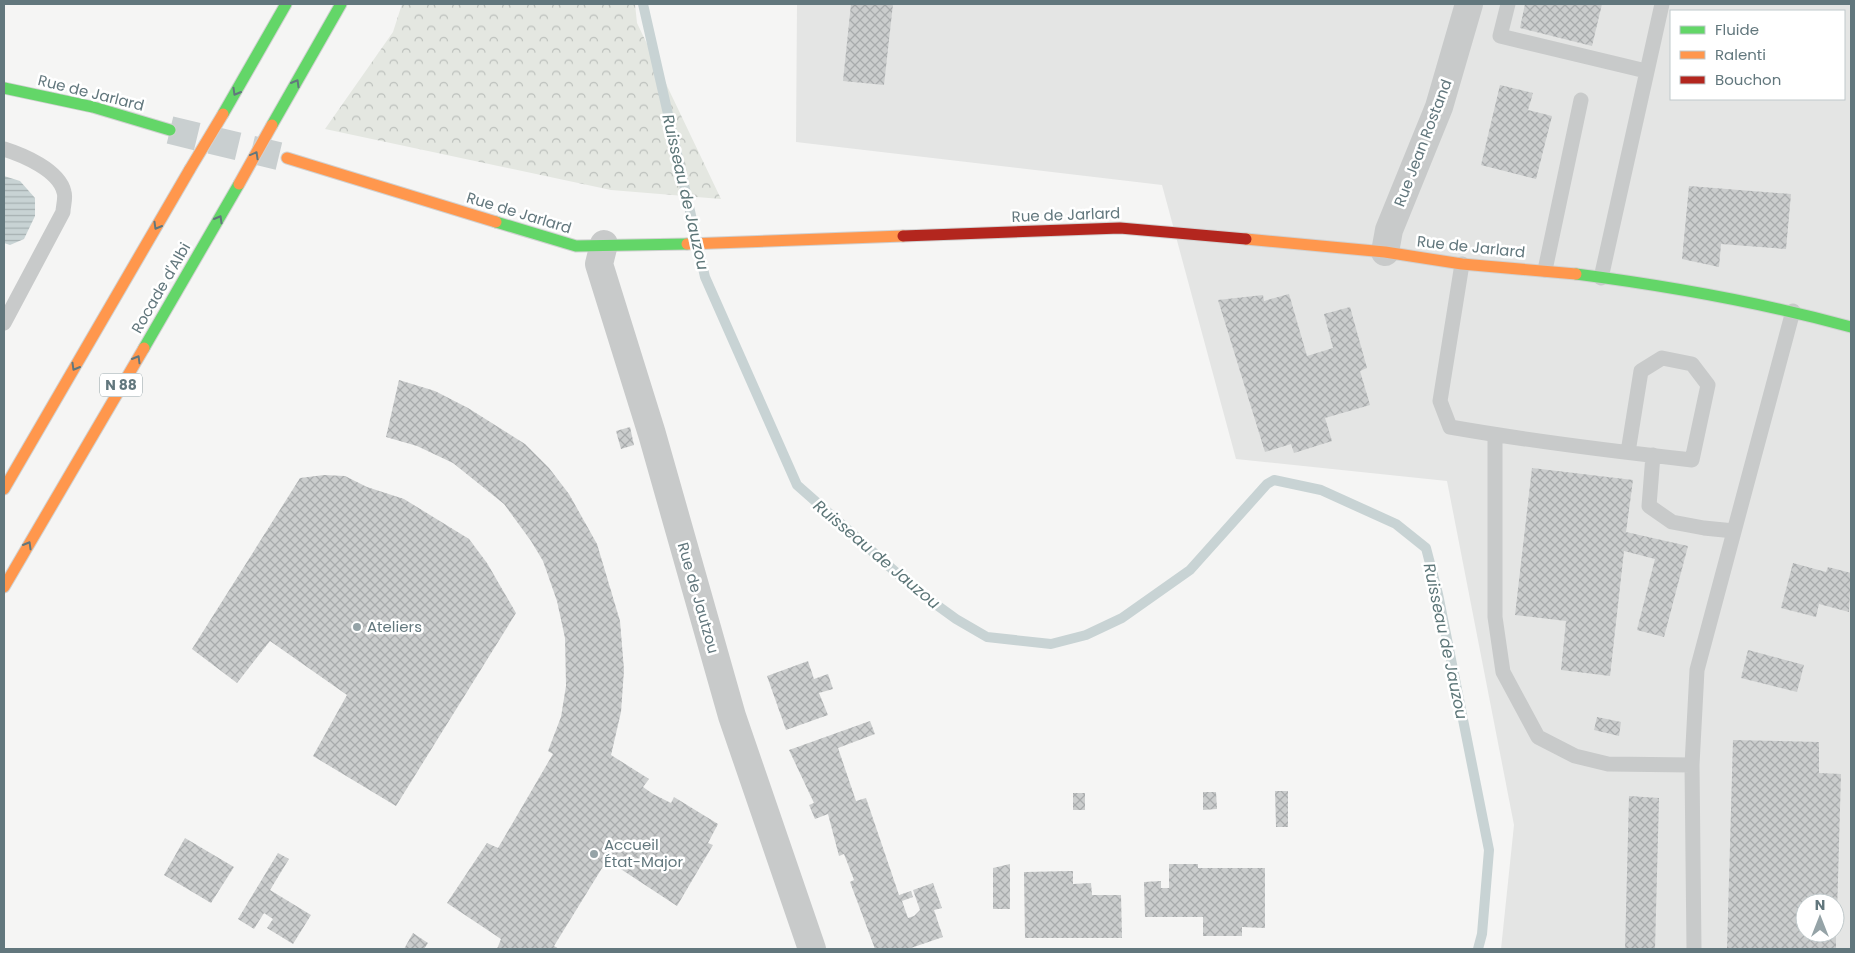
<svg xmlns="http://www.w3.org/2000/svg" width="1855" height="953" viewBox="0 0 1855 953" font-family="Poppins,sans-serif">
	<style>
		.built { fill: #e4e5e4; fill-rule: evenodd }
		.forest { fill: url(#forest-crowns) }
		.water { fill: url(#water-rules) }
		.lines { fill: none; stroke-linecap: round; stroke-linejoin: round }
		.stream { stroke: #c8d3d4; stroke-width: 10 }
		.building { fill: url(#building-cross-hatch) }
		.secondary-tunnel { stroke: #c9cfd0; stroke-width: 28; stroke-dasharray: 28 14; stroke-linecap: butt }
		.fast-casing { stroke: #d0d1d1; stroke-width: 13 }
		.slow-casing { stroke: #d0d1d1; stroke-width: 13 }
		.jam-casing { stroke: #d0d1d1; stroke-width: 13 }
		.lane { stroke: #c8caca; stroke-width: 15 }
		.street { stroke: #c8caca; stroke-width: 28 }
		.fast { stroke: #63d668; stroke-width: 11 }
		.slow { stroke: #ff974d; stroke-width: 11 }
		.jam { stroke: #b3261e; stroke-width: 11 }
		.slow-bridge-casing { stroke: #d1d2d2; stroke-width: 13; stroke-linecap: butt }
		.slow-bridge { stroke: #ff974d; stroke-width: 11 }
		.oneway { stroke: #62777d }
		.poi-dot { fill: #95a3a7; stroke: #fff; stroke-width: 2 }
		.labels { text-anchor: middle; stroke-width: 5; stroke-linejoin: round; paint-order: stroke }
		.shield { fill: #fff; stroke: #91a0a4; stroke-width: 1 }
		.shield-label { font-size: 14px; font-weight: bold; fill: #62777d }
		.street-label { font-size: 15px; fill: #62777d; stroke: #fff }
		.poi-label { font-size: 15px; fill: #62777d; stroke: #fff; text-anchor: start }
		.water-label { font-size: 16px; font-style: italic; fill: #5d7678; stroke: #fff }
	</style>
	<defs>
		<pattern id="forest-crowns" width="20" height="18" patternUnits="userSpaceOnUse" patternTransform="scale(1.25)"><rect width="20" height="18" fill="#e4e7e1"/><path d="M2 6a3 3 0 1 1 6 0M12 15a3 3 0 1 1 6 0" fill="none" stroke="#bcc0bc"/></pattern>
		<pattern id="water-rules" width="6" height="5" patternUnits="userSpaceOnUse" patternTransform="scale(1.25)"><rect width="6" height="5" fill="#c8d3d4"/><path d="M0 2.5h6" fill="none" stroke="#a6b0b1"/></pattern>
		<pattern id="building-cross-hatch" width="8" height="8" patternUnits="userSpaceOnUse" patternTransform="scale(1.25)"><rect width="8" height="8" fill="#cbcdcd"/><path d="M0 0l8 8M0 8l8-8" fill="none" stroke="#a8abac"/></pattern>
	</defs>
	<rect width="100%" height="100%" fill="#f5f5f4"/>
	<path class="built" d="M797 4H1851V949H1501L1514 825 1447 481 1236 459 1162 185 796 142ZM1671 11H1844V99H1671ZM1805 903H1835V933H1805Z"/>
	<path class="forest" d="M402 4H635L637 23 721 199 611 190 325 129 393 32Z"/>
	<path class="water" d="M4 176 20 181 35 198V216L24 239 10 245 4 243Z"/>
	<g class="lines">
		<path class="stream" d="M643 4 705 277 797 485 916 590 956 619 987 637 1051 644 1086 635 1122 618 1190 570 1267 484 1274 480 1321 490 1396 524 1426 548 1438 594 1489 850 1482 934 1478 949"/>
	</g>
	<path class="building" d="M851 4H893L884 85 843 81Z
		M1525 4H1602L1592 46 1520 28Z
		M1500 85 1533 93 1528 110 1552 116 1536 179 1481 165Z
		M1689 186 1791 194 1786 249 1721 244 1719 267 1682 259Z
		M1289 294 1307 356 1333 348 1324 314 1350 307 1367 368 1360 371 1370 405 1325 418 1332 441 1294 453 1291 444 1265 452 1218 300 1263 295 1264 301Z
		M399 380 435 391 468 408 525 444 549 468 569 494 597 544 620 621 624 670 621 712 611 755 649 779 643 787 653 794 671 803 674 797 718 824 708 843 713 845 677 906 607 860 554 946 559 949H497L501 939 447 903 487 843 498 848 553 754 548 751 561 717 566 686 565 638 557 601 543 561 531 541 504 504 453 463 417 446 386 437Z
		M630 427 634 445 621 449 616 431Z
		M1532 468 1633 480 1626 532 1688 546 1664 637 1637 630 1655 559 1624 551 1610 676 1561 670 1566 621 1515 615Z
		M324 475 345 476 367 487 404 499 469 539 487 563 516 613 396 806 313 756 347 695 270 641 237 683 192 649 300 478Z
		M1793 563 1826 572 1828 567 1851 573 1849 612 1819 604 1816 617 1781 608Z
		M1748 650 1804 665 1797 692 1741 678Z
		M808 661 814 679 828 674 833 689 819 693 828 715 786 730 767 676Z
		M1597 717 1621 722 1619 736 1594 730Z
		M870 721 875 734 838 748 856 801 866 798 899 895 911 891 913 897 902 901 908 918 914 916 920 910 913 890 933 883 942 908 934 910 943 937 908 949H875L850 882 854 880 844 854 839 856 828 814 815 819 809 805 814 803 789 750Z
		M1733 740 1819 742V773L1841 774 1837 914 1835 903H1805V933H1836V949H1727Z
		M1275 791H1288V827H1276Z
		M1203 792H1216L1217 809 1203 810Z
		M1073 793H1085V810H1073Z
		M1629 796 1659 798 1655 949H1625Z
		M185 838 234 867 211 903 164 875Z
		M278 853 289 859 270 890 311 915 293 944 267 928 273 919 264 913 254 929 238 919Z
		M1010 864V909H993V868Z
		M1169 864H1198V868H1265V928L1242 927V936H1203V917H1145L1144 882 1161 881V888H1169Z
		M1073 871V884L1091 883 1092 895H1121L1122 938H1025L1024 872Z
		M413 933 428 943 424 949H404Z"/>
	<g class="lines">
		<path class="secondary-tunnel" d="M170 130 287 158"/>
		<defs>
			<path id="fast" d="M4 88 93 107 170 130
				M223 114 286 4
				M272 125 341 4
				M496 222 576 246 687 244
				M1576 274C1669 286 1760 302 1851 327
				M144 348 239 184"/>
			<path id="slow" d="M287 158 496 222
				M1246 239 1385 252 1462 264 1576 274
				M687 244 903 236
				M4 489 190 169
				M4 587 144 348"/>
			<path id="jam" d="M903 236 1120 228 1246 239"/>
		</defs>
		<use href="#fast" class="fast-casing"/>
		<use href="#slow" class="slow-casing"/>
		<use href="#jam" class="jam-casing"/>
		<path class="lane" d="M1508 4 1500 36 1646 71
			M4 149C23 155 59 170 64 192 66 198 63 206 63 212L4 323
			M1462 264 1440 401 1450 427C1530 441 1611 451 1692 460L1708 385 1692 364 1662 358 1641 371 1628 452
			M1545 270 1581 100
			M1601 278 1662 4
			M1495 435V617L1503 672 1538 737 1575 756 1608 764 1692 765
			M1653 455 1649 506 1672 522 1704 528 1734 531
			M1694 949 1692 765 1697 670 1793 311"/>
		<path class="street" d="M604 244 599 264 652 434 732 716 812 949
			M1385 252 1389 230 1439 107 1469 4"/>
		<use href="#fast" class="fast"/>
		<use href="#slow" class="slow"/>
		<use href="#jam" class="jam"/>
		<defs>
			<path id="slow-bridge" d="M190 169 223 114
				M239 184 272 125"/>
		</defs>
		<use href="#slow-bridge" class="slow-bridge-casing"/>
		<use href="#slow-bridge" class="slow-bridge"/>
	</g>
	<defs><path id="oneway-chevron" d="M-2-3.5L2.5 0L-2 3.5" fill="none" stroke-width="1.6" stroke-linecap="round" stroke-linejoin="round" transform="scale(1.25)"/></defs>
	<g class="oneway">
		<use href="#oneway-chevron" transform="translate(296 83) rotate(-60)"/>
		<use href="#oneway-chevron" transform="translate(236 92) rotate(120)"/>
		<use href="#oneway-chevron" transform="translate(255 155) rotate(-61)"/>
		<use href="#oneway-chevron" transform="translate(219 219) rotate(-60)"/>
		<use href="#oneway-chevron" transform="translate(157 226) rotate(120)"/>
		<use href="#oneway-chevron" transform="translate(137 359) rotate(-60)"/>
		<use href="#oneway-chevron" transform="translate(75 367) rotate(120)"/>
		<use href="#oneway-chevron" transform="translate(28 545) rotate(-60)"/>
	</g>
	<g class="poi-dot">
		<circle cx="357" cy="627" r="5"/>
		<circle cx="594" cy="854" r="5"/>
	</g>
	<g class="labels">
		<rect class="shield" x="100" y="373.5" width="42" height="23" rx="4"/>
		<g class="shield-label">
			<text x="121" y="390">N 88</text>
		</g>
		<g class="street-label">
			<text transform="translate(91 93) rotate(14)" y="5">Rue de Jarlard</text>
			<text transform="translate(1423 143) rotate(-69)" y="5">Rue Jean Rostand</text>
			<text transform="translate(519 213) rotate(17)" y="5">Rue de Jarlard</text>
			<text transform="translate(1066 215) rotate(-2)" y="5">Rue de Jarlard</text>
			<text transform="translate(1471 247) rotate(6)" y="5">Rue de Jarlard</text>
			<text transform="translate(161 288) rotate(-60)" y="5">Rocade d'Albi</text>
			<text transform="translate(698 598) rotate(74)" y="5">Rue de Jautzou</text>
		</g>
		<g class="poi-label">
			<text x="367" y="632">Ateliers</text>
			<text x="604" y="850">Accueil<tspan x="604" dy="17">État-Major</tspan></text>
		</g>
		<g class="water-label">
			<text transform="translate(686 192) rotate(77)" y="6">Ruisseau de Jauzou</text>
			<text transform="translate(877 554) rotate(40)" y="6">Ruisseau de Jauzou</text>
			<text transform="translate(1446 641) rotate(78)" y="6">Ruisseau de Jauzou</text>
		</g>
	</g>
	<rect width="1855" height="953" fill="none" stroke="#62777d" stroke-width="10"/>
	<rect x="1670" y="10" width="175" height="90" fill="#ffffff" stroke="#c0c9cb"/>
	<rect x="1680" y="26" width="25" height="8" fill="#63d668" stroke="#c0c9cb"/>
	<text x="1715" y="35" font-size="15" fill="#62777d">Fluide</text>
	<rect x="1680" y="51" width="25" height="8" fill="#ff974d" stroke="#c0c9cb"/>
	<text x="1715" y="60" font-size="15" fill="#62777d">Ralenti</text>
	<rect x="1680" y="76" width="25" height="8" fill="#b3261e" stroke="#c0c9cb"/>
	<text x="1715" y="85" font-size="15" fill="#62777d">Bouchon</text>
	<g transform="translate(1820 918)"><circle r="24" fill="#ffffff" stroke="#c0c9cb"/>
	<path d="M0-4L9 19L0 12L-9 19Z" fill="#95a3a7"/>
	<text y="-8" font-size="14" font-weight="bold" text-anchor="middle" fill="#62777d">N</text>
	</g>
</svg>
